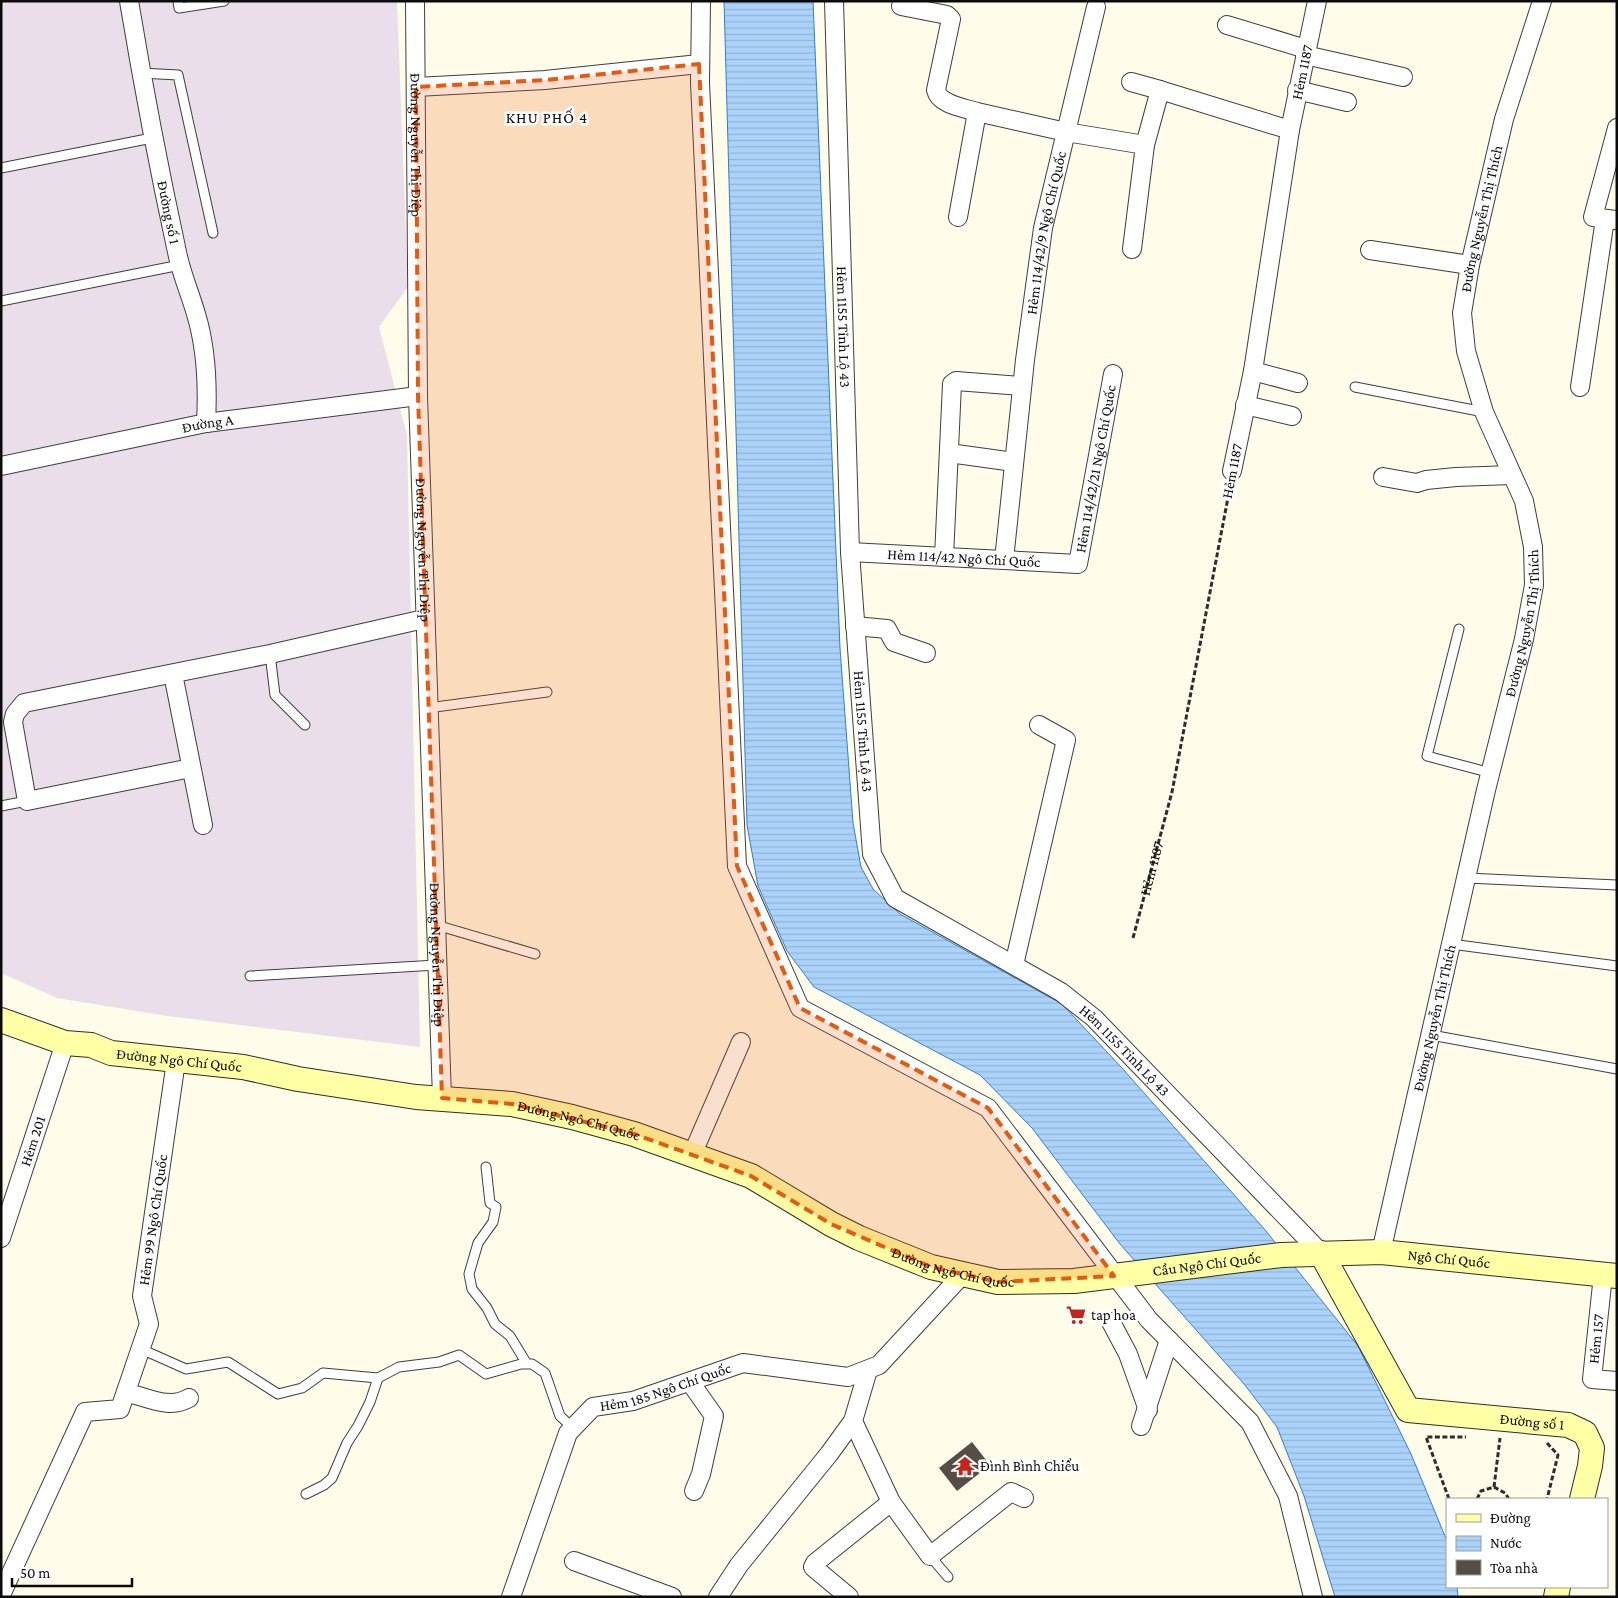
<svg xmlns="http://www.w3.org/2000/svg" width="1618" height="1598" viewBox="0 0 1618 1598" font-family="'Crimson Pro',serif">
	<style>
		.industrial { fill: #ebdeeb }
		.water { fill: url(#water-rules); stroke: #2d7fd6 }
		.building { fill: #554e47 }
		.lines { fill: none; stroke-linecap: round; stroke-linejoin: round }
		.lane-casing { stroke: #3e3e3e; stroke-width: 11 }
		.street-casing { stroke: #3e3e3e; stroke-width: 20 }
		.secondary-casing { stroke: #2d2d2d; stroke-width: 26 }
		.path { stroke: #2d2d2d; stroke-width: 3; stroke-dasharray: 5 2.5; stroke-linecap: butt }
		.lane { stroke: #fff; stroke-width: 9 }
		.street { stroke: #fff; stroke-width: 18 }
		.secondary { stroke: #ffffa5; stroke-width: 24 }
		.marked { fill: #e8590c; fill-opacity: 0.2; stroke: #e8590c; stroke-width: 4; stroke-dasharray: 10 6; stroke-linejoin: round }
		.labels { text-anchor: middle; stroke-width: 5; stroke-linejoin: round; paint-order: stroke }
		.street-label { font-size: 15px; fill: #0b0b0b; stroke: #fff }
		.poi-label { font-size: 15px; fill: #0b0b0b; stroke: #fff; text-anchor: start }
		.neighbourhood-label { font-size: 16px; letter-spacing: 1px; fill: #0b0b0b; stroke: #fff }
	</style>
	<defs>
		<pattern id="water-rules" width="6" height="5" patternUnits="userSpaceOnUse" patternTransform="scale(1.25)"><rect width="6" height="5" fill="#abd3fa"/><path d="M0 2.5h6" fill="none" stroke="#92b4d5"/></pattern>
	</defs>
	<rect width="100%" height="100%" fill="#fffdea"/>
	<path class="industrial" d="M1 1H397L408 287 379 327 407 435 420 1047 167 1016 57 998 1 973Z"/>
	<path class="water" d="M724 1H813L840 648 853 823 861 867 873 889 900 914 1062 1004 1122 1068 1266 1231 1358 1346 1411 1454 1447 1541V1587H1457L1458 1597H1335L1304 1496 1277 1427 1244 1384 1120 1244 1032 1128 980 1075 814 987 787 951 758 886 747 825Z"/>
	<path class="building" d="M972 1442 990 1465 957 1491 939 1468Z"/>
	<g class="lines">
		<defs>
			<path id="lane" d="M178 1 179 8 224 1
				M141 73 178 75 213 233
				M1 168 152 138
				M1 301 180 265
				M1355 387 1484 412
				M1459 629 1427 756 1491 773
				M270 654 275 695 305 725
				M428 708 547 692
				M1 806 27 801
				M1467 878 1617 885
				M436 925 535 954
				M1451 944 1617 966
				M250 976 437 965
				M1431 1035 1617 1069
				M486 1167 490 1203 496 1207 493 1222 478 1243 469 1274 472 1289 487 1308 495 1324 510 1336 527 1364
				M141 1349 186 1369 228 1362 278 1394 302 1388 323 1373 378 1378 399 1367 439 1362 459 1355 486 1374 521 1364H532L545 1373 560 1416 573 1428
				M306 1494 324 1485 332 1478 347 1443 358 1426 370 1402 378 1378
				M930 1556 948 1577"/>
			<g id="street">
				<path id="s2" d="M129 1C143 85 159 169 177 252 181 273 190 293 196 314 207 350 208 386 206 423"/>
				<path id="s3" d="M415 1 418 396 442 1098"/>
				<path d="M701 1 700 83 737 866 800 1008 988 1108 1149 1320 1250 1422 1288 1496 1313 1597"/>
				<path id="s4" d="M834 1 850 552 872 854 895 898 1061 992 1094 1018 1321 1253"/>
				<path d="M901 6 947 15 951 19 936 90C939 105 965 108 977 112"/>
				<path d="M1227 25 1306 49"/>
				<path d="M1305 55 1403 77"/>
				<path d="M1131 82 1160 90"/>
				<path d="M416 87 545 80 699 64"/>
				<path d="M1297 90 1347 102"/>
				<path d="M1145 145 1160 90 1290 130"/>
				<path d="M958 217 977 112 1066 132 1145 145 1132 249"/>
				<path d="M1615 220 1593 217 1617 128"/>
				<path d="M1370 250 1470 265"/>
				<path d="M1253 371 1298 383"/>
				<path d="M1580 387 1605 219"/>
				<path d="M1245 405 1292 416"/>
				<path d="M949 453 1014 462"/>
				<path id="s5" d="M1 466 206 423 418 396"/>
				<path id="s6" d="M1232 471 1253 371 1290 130 1317 1"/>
				<path d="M1383 477 1417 483 1426 480 1456 477 1511 475"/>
				<path id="s7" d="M850 552 1078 564 1113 374"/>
				<path d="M944 557 952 384 956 381 1022 386"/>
				<path id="s8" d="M1004 560 1025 360 1043 228 1096 7"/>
				<path d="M855 626 887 629 894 642 926 653"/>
				<path d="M173 674 203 825"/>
				<path d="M191 768 27 801 13 722 15 714 24 703 270 654 424 619"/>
				<path d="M1014 965 1066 740 1039 725"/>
				<path d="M692 1155 741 1042"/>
				<path id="s9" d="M1 1238 65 1043"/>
				<path id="s10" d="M1381 1252 1486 790 1524 639 1534 585 1533 547 1524 501 1484 412 1466 351 1462 313 1470 265 1504 119 1542 1"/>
				<path d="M1603 1275 1592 1379 1617 1381"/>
				<path d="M1111 1322 1128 1354 1148 1410"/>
				<path d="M690 1382 714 1416 701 1474 694 1491"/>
				<path d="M127 1393C148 1397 169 1410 189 1398"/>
				<path d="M853 1421 891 1502 930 1556 1011 1492 1024 1498"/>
				<path d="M1141 1426 1169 1340"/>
				<path d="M574 1561 672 1597"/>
				<path id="s11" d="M1 1595 85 1412 120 1409 149 1324 142 1296 176 1061"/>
				<path id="s12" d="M511 1597 568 1433 593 1407 633 1401 743 1363 848 1377 879 1365 963 1274"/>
				<path d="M718 1597 739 1565 829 1454 853 1421 868 1370"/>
				<path d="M849 1597 813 1567 815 1563 891 1502"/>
			</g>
			<g id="secondary">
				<path id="s13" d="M1 1020 65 1043 91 1045 111 1053 243 1067 298 1079 416 1097 512 1104 572 1117 634 1134 751 1176 831 1224 859 1238 931 1267 998 1282 1074 1281 1281 1255 1381 1252 1617 1276"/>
				<path id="s14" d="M1321 1253 1408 1410 1568 1425 1585 1433 1592 1448 1590 1466 1582 1499"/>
				<path d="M1556 1597 1558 1587"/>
			</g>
		</defs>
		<use href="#lane" class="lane-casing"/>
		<use href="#street" class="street-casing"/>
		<use href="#secondary" class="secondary-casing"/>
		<g class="path">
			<path id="s1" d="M1133 938 1172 792 1230 487"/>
			<path d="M1547 1443 1558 1455 1547 1499"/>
			<path d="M1494 1487 1500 1438"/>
			<path d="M1449 1499 1426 1437H1466"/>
			<path d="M1477 1499 1481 1491 1494 1487 1505 1493 1509 1499"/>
		</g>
		<use href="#lane" class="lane"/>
		<use href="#street" class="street"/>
		<use href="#secondary" class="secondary"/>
	</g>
	<path class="marked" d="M699 64 737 866 800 1008 988 1108 1114 1276 998 1282 931 1267 831 1224 751 1176 634 1134 512 1104 442 1098 418 396 416 87 545 80Z"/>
	<defs>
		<symbol id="supermarket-bare" viewBox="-9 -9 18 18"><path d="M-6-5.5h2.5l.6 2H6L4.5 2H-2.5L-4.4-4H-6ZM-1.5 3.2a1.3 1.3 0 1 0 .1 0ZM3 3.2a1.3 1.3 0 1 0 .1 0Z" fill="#c3271b" stroke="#fff" stroke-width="2.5" paint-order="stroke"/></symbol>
		<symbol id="temple-bare" viewBox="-9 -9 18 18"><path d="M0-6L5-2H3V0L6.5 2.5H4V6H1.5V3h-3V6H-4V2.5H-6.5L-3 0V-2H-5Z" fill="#c3271b" stroke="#fff" stroke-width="2.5" paint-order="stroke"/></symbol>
	</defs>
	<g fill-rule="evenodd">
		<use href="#supermarket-bare" x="1062" y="1301" width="28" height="28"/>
		<use href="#temple-bare" x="951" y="1452" width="28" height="28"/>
	</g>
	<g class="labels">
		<g class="street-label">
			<text dy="5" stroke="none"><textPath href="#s6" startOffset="405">Hẻm 1187</textPath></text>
			<text dy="5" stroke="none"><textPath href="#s3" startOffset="144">Đường Nguyễn Thị Diệp</textPath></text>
			<text dy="5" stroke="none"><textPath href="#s2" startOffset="215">Đường số 1</textPath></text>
			<text dy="5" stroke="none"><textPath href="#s10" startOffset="1065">Đường Nguyễn Thị Thích</textPath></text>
			<text dy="5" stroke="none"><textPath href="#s8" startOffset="330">Hẻm 114/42/9 Ngô Chí Quốc</textPath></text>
			<text dy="5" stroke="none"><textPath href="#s4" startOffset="326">Hẻm 1155 Tỉnh Lộ 43</textPath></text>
			<text dy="5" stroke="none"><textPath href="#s5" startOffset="211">Đường A</textPath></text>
			<text dy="5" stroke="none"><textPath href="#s7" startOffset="325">Hẻm 114/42/21 Ngô Chí Quốc</textPath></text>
			<text transform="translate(1232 471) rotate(-79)" y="5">Hẻm 1187</text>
			<text dy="5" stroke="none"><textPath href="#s3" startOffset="549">Đường Nguyễn Thị Diệp</textPath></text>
			<text dy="5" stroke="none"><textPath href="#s7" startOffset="114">Hẻm 114/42 Ngô Chí Quốc</textPath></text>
			<text dy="5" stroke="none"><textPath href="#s10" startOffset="645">Đường Nguyễn Thị Thích</textPath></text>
			<text dy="5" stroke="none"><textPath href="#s4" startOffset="731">Hẻm 1155 Tỉnh Lộ 43</textPath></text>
			<text dy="5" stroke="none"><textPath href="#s1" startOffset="72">Hẻm 1187</textPath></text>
			<text dy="5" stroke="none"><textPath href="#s3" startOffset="954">Đường Nguyễn Thị Diệp</textPath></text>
			<text dy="5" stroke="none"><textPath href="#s10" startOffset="240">Đường Nguyễn Thị Thích</textPath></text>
			<text dy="5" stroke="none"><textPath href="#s4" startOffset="1181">Hẻm 1155 Tỉnh Lộ 43</textPath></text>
			<text dy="5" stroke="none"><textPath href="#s13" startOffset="184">Đường Ngô Chí Quốc</textPath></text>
			<text dy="5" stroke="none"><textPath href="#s13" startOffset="589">Đường Ngô Chí Quốc</textPath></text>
			<text dy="5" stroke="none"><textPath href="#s9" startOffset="102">Hẻm 201</textPath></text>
			<text dy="5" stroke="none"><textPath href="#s11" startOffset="432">Hẻm 99 Ngô Chí Quốc</textPath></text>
			<text dy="5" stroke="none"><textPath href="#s13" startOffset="1494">Ngô Chí Quốc</textPath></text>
			<text dy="5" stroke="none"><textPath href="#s13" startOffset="1251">Cầu Ngô Chí Quốc</textPath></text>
			<text dy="5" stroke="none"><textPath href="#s13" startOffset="994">Đường Ngô Chí Quốc</textPath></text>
			<text transform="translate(1596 1339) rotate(-84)" y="5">Hẻm 157</text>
			<text dy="5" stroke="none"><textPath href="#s12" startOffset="285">Hẻm 185 Ngô Chí Quốc</textPath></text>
			<text dy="5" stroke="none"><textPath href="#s14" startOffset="304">Đường số 1</textPath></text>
		</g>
		<g class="poi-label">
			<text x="1091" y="1320">tap hoa</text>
			<text x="980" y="1471">Đình Bình Chiểu</text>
		</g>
		<g class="neighbourhood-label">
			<text x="547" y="123">KHU PHỐ 4</text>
		</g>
	</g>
	<rect width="1618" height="1598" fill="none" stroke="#0b0b0b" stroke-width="5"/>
	<rect x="1446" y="1498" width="162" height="90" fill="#ffffff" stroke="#9d9d9d"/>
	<rect x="1456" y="1514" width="25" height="8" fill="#ffffa5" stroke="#9d9d9d"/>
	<text x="1490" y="1523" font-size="15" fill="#0b0b0b">Đường</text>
	<rect x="1456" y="1536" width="25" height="15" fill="url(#water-rules)" stroke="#9d9d9d"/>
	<text x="1490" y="1548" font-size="15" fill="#0b0b0b">Nước</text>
	<rect x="1456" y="1560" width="25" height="15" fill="#554e47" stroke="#9d9d9d"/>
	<text x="1490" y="1573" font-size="15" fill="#0b0b0b">Tòa nhà</text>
	<path d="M12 1578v8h120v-8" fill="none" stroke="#0b0b0b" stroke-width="2.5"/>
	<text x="20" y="1578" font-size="15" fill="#0b0b0b" stroke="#ffffff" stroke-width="4" paint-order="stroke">50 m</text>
</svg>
